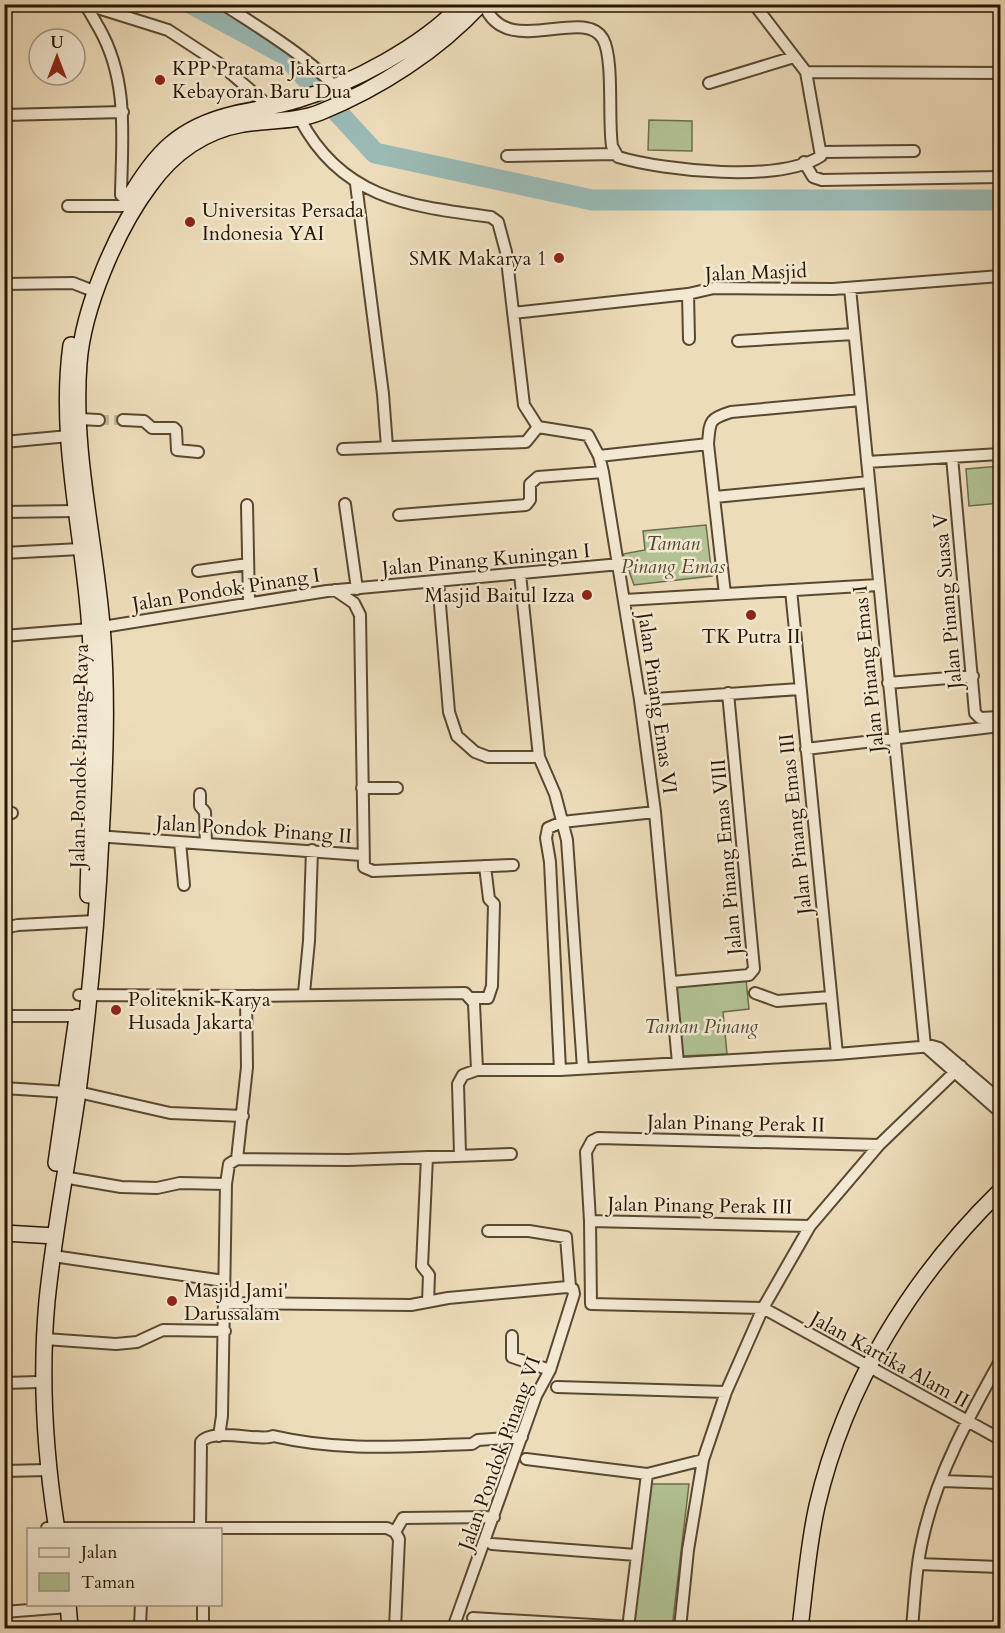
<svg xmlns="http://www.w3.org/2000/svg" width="1005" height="1633" viewBox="0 0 1005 1633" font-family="Cardo,serif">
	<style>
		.green { fill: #b2c295; stroke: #6d6c4c; stroke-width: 1.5 }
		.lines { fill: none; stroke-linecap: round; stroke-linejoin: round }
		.river { stroke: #9abab5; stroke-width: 21 }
		.street-tunnel { stroke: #c6b595; stroke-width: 10; stroke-dasharray: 10 5; stroke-linecap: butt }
		.street-casing { stroke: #594831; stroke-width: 14 }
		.secondary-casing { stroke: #281703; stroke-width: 18 }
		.street { stroke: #f3e8d2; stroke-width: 10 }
		.secondary { stroke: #f3e8d2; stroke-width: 15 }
		.poi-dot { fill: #8f2418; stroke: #f3e8d2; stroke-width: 2 }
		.labels { text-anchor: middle; stroke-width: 5; stroke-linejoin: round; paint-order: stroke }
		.poi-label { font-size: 20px; fill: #281703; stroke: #f3e8d2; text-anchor: start }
		.street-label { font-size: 20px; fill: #281703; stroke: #f3e8d2 }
		.park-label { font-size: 20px; font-style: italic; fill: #514a2f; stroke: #f3e8d2 }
	</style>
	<rect width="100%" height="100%" fill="#eddcba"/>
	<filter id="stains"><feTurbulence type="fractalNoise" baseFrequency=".00333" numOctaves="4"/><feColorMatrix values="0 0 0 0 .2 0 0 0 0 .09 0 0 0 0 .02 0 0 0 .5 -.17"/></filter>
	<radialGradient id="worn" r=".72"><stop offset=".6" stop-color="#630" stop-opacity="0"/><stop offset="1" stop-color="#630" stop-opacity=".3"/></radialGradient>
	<path class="green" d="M649 120 692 121V151L648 150Z
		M1000 466V503L969 506 966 469Z
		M706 525 712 576 634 585 623 554 645 550 643 531Z
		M746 979 749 1009 723 1012 727 1054 681 1056 676 985Z
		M646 1484H689L672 1628H631Z"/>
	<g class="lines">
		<path class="river" d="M192 4 284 54 375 153 592 200H1000"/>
		<path class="street-tunnel" d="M99 420H123"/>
		<defs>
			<path id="street" d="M84 4C90 11 94 20 99 28 129 81 122 137 121 195L127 201
				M85 4 168 30 220 64 270 107
				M223 4C267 33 313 59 347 100
				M484 4C505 61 584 5 603 39 614 59 608 119 612 146L618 157C665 171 780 183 821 156L806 72 1000 73
				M754 4 806 72
				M709 83 794 57
				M4 115 123 112
				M300 119C342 199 409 206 491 217L498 222 506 252 524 405 538 427 588 435 599 456 603 472 640 700 655 812 678 1063
				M822 152 914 151
				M507 156 614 154
				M804 162 813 177 822 180 1000 177
				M356 184 383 394 387 447
				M68 206H124
				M4 284 73 283 96 292
				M850 288 925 1046
				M688 294 689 339
				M513 313 688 294 714 288 833 289 1000 276
				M738 341 854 334
				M79 419 99 420
				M123 420 144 421 152 428H174L176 430 177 450 198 452
				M4 442 69 436
				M343 449 526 442 538 427
				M599 456 708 444
				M952 457 975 713 980 718 1000 717
				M867 462 1000 454
				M715 497 869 482
				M345 504 357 589
				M247 505 249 603
				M4 512 75 511
				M399 515 526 505 530 500V484L538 477 603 472
				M4 553 80 549
				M198 571 248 564
				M520 574 539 757 555 794 567 840 583 1068
				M438 581 449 712 457 736 475 752 488 757H539
				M335 590 354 603 360 615 364 867 373 871 513 865
				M791 590 837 1054
				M725 594 708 444C710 422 708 419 731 412L861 400
				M625 600 878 585
				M4 636 90 629 327 591 620 564
				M888 683 973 676
				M640 700 800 689
				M806 749 1000 726
				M362 788H397
				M200 794V806L205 812 206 844
				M4 813H12
				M96 836 362 855
				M180 842 184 885
				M4 928 18 925 95 921
				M672 982 749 975 754 969 728 693
				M304 993 309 941 312 850
				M755 993 777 1001 830 997
				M79 995 246 996 465 993 474 1003 477 1070
				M472 998H488L492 986 494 904 489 899 485 866
				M4 1016H84
				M925 1046 1000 1112
				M560 1070 550 862 546 838 548 828 562 822 655 812
				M4 1088 66 1092
				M78 1092 170 1113 243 1116
				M879 1145 598 1138 592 1141 586 1152 590 1221 591 1304 763 1308 1000 1439
				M460 1154 458 1084 463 1075 477 1070H560L837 1054 932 1046 939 1048 1000 1100
				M427 1157 422 1266 429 1275 428 1302
				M237 1159 247 1067 246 996
				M63 1177 121 1187 157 1188 180 1183 226 1184
				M590 1221 810 1226
				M488 1231H529L566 1237 570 1287
				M53 1256 224 1281
				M224 1303 411 1305 448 1298 567 1287 573 1289 574 1294 550 1370 536 1396 453 1628
				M512 1336V1357L550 1370
				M45 1339 116 1344 137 1342 163 1330 225 1331
				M4 1383 38 1382
				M557 1387 726 1392
				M219 1436 222 1416 226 1184 229 1164 237 1159 348 1160 511 1154
				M526 1459 647 1474 703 1460
				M4 1471 48 1470
				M941 1481 1000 1483
				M47 1528H387L395 1532 399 1539 395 1628
				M200 1530 201 1442C212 1427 261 1442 273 1436 342 1452 403 1446 472 1444L478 1440 522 1437
				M395 1532 403 1518 494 1517
				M492 1544 636 1555
				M918 1564 1000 1567
				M203 1604V1628
				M4 1612 68 1607
				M473 1618 628 1627
				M140 1626 141 1604
				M628 1628 647 1474
				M680 1628 688 1550 703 1460 726 1392 763 1308 810 1226 879 1145 961 1066
				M912 1628C915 1596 916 1564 924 1533 938 1472 970 1415 1000 1361"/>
			<path id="secondary" d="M128 200C155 153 179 127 234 114 255 109 276 107 297 100 351 84 423 46 462 4
				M71 345C58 440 84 535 90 630 96 719 90 807 88 895
				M56 1163 77 1017
				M4 1233 55 1236
				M57 1530C45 1455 40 1377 47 1301 54 1231 68 1162 78 1092 89 1007 97 922 101 837 105 768 108 695 102 626 95 539 72 451 79 363 83 308 117 229 150 185 173 153 204 131 243 124 270 120 296 122 321 112 380 88 437 51 481 4
				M68 1604 70 1628
				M800 1628C805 1588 808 1546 817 1506 845 1385 912 1277 1000 1191"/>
		</defs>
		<use href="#street" class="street-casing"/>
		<use href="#secondary" class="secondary-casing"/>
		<use href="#street" class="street"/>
		<use href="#secondary" class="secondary"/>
	</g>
	<g class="poi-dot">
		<circle cx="160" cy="80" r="6"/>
		<circle cx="190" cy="222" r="6"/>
		<circle cx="559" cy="258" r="6"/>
		<circle cx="587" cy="595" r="6"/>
		<circle cx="751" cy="615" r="6"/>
		<circle cx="116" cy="1010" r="6"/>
		<circle cx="172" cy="1301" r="6"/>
	</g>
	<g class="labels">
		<g class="poi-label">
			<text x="172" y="75">KPP Pratama Jakarta<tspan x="172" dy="23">Kebayoran Baru Dua</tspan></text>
			<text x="202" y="217">Universitas Persada<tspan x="202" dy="23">Indonesia YAI</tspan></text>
			<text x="547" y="265" text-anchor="end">SMK Makarya 1</text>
			<text x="575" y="602" text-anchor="end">Masjid Baitul Izza</text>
			<text x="751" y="643" text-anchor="middle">TK Putra II</text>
			<text x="128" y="1006">Politeknik Karya<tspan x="128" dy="23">Husada Jakarta</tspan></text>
			<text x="184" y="1297">Masjid Jami'<tspan x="184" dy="23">Darussalam</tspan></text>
		</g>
		<g class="street-label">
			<text transform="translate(756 272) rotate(-2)" y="7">Jalan Masjid</text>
			<text transform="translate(486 559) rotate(-5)" y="7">Jalan Pinang Kuningan I</text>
			<text transform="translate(226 589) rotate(-9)" y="7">Jalan Pondok Pinang I</text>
			<text transform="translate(947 601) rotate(-95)" y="7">Jalan Pinang Suasa V</text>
			<text transform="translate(868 669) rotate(-96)" y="7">Jalan Pinang Emas I</text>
			<text transform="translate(658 703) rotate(82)" y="7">Jalan Pinang Emas VI</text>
			<text transform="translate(79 756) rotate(-89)" y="7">Jalan Pondok Pinang Raya</text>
			<text transform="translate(795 824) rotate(-96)" y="7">Jalan Pinang Emas III</text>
			<text transform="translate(254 829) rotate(4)" y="7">Jalan Pondok Pinang II</text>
			<text transform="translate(726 857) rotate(-95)" y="7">Jalan Pinang Emas VIII</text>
			<text transform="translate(736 1123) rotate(1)" y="7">Jalan Pinang Perak II</text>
			<text transform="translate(700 1205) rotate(1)" y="7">Jalan Pinang Perak III</text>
			<text transform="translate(890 1359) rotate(29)" y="7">Jalan Kartika Alam II</text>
			<text transform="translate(499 1453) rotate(-70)" y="7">Jalan Pondok Pinang VI</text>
		</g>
		<g class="park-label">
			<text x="673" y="550">Taman<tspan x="673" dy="23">Pinang Emas</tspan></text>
			<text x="701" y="1033">Taman Pinang</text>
		</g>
	</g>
	<rect width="1005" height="1633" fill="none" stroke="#eddcba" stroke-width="24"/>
	<rect x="6" y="6" width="993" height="1621" fill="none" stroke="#281703" stroke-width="3"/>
	<rect x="12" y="12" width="981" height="1609" fill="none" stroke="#281703" stroke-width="1.5"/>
	<rect x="27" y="1528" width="195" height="78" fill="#f3e8d2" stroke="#a2947f" stroke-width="1.5"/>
	<rect x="39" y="1548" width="30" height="9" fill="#f3e8d2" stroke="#a2947f" stroke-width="1.5"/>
	<text x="81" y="1558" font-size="18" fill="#281703">Jalan</text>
	<rect x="39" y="1573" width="30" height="18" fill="#b2c295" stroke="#a2947f" stroke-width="1.5"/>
	<text x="81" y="1588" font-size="18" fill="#281703">Taman</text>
	<g transform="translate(57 57)"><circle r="28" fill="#f3e8d2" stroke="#a2947f" stroke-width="1.5"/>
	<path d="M0-4.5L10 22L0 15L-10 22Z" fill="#8f2418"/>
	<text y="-9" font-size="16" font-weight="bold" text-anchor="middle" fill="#281703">U</text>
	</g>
	<rect width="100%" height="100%" filter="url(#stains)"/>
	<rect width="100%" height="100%" fill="url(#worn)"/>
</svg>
